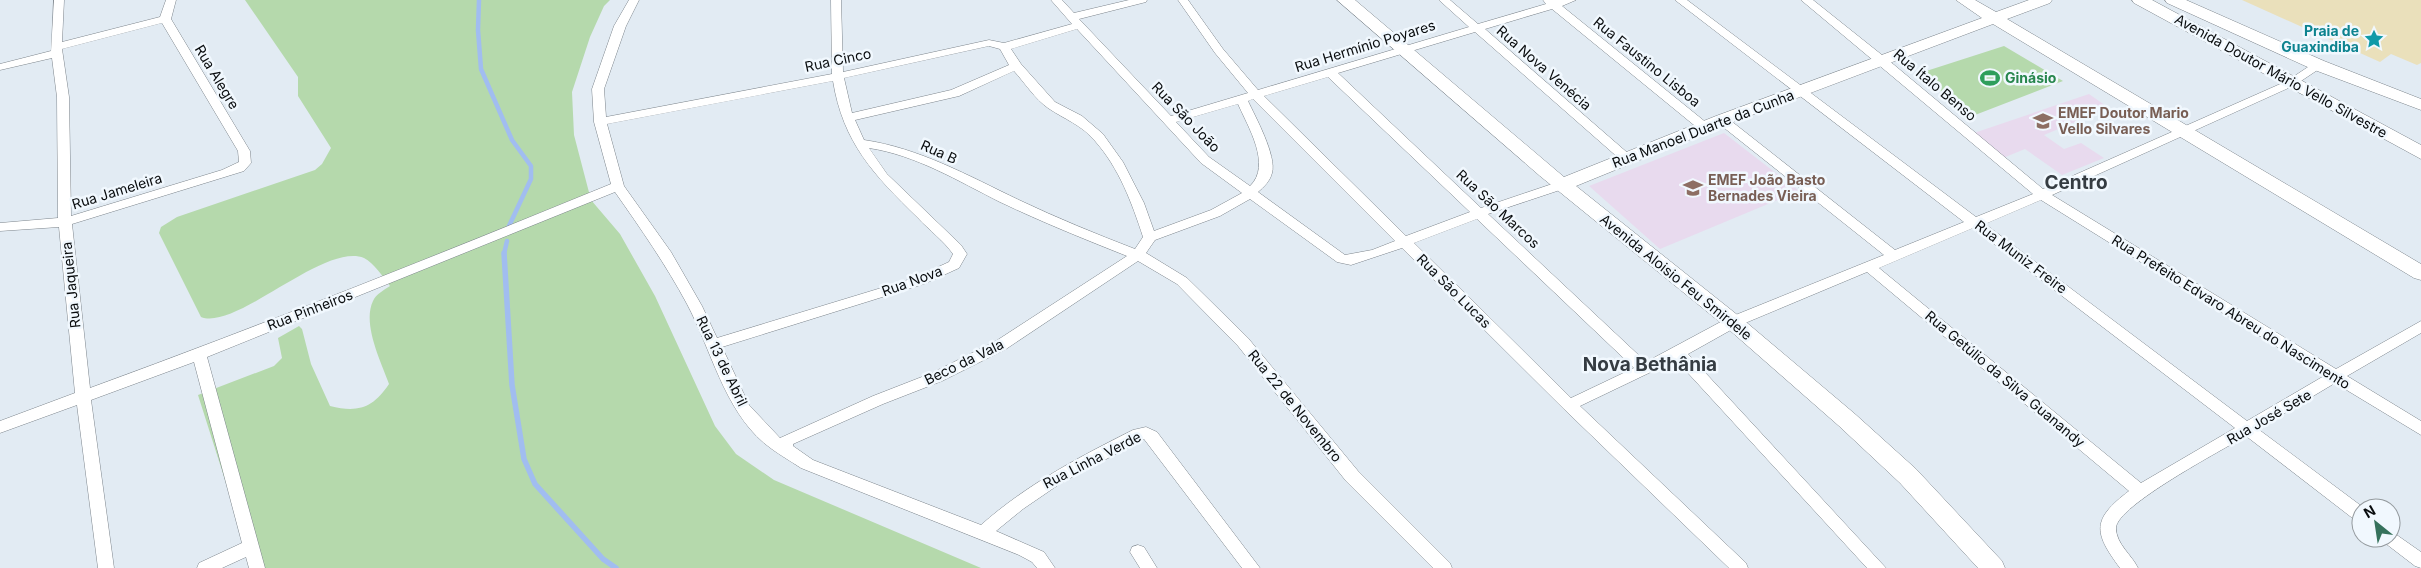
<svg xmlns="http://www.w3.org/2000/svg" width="2421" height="568" viewBox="0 0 2421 568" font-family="Inter,sans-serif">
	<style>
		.education { fill: #e8daee }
		.green { fill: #b5d9ac }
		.sand { fill: #eae0bb }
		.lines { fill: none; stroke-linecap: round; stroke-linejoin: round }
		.stream-far1 { stroke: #a1bdf0; stroke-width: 4.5 }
		.stream { stroke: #a1bdf0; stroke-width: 5.5 }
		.street-casing { stroke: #7d858c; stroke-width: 1 }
		.secondary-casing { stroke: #7d858c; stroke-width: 1 }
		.street { fill: #fff; fill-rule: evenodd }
		.secondary { fill: #fff; fill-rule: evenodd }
		.labels { text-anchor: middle; stroke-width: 5; stroke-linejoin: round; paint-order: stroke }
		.culture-label { font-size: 14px; font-weight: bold; fill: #0d838f; stroke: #f1f8fe; text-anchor: end }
		.street-label { font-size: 14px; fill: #090c0e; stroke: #f1f8fe }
		.leisure-label { font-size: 14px; font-weight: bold; fill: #27864d; stroke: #f1f8fe; text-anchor: start }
		.education-label { font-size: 14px; font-weight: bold; fill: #785e54; stroke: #f1f8fe; text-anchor: start }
		.district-label { font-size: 19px; font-weight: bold; fill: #353c42; stroke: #f1f8fe }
	</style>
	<rect width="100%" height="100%" fill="#e2ebf3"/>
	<path class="education" d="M2089 94 2109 108 2044 135 2064 149 2081 143 2104 158 2062 175 2025 149 2003 158 1971 134Z
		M1724 133 1799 191 1660 249 1589 186Z"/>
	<path class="green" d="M245 0H610L604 6 590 37 572 92 574 135 591 200 620 234 655 296 715 426 736 454 774 480 981 568H253L198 395 274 366 282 358 278 338 299 326 302 329 311 364 330 406C358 413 373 408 389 384 381 362 362 324 373 301 376 294 384 290 390 286 383 277 374 263 364 258 324 242 236 331 201 317L159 233 161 227 177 217 315 170 322 164 331 148 298 96V77Z
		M2004 46 2063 81 1975 115 1917 74Z"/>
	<path class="sand" d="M2242 0H2421V63L2417 65 2391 54 2380 62Z"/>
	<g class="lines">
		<path class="stream-far1" d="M479 0 478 30 481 69 512 140 531 166V179L509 226
			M504 254 507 241"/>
		<path class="stream" d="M504 253 512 385 524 459 535 484 603 559 616 568"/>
		<defs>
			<path id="street" d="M54 0H64L62 42 160 17 166 0H176L171 19 250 151 251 163 244 171 72 224 90 388C265 324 438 255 611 184L594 122 592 89 614 26 629 0H639L626 26 604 89 606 117 832 74 831 0H841L843 72 989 40 1004 43 1072 24 1051 0H1062L1074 13 1129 0H1147L1146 2 1079 19 1171 116 1248 93 1215 53 1178 0H1188L1223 49 1258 90 1469 27 1439 0H1450L1478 24 1546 4 1543 0H1576L1562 6 1708 124 1710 127 1708 130H1700L1552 9 1485 29 1630 155 1632 158 1630 161H1622L1475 32 1338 73 1481 208 1558 182H1566L1568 185 1566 188 1488 214 1646 362 1728 318 1884 255 1718 123 1716 120 1718 117H1726L1895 250 1964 222 1675 0H1687L1976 217 2033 194 1801 0H1813L1887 59 2043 189 2287 81 2314 63H2322V67L2295 85 2052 195 2336 369 2421 321V333L2347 376 2421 421V435L2335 383 2258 429 2364 508H2361V522L2355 520 2246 436C2224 449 2116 506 2116 528 2116 544 2132 555 2138 568H2120C2093 532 2092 519 2129 491L1867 272 1738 326 1688 354 1886 568H1867L1676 360 1580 406 1746 563 1748 568H1729L1564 409 1402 248 1351 265 1337 262 1250 199 1220 216 1155 240 1146 253 1187 278 1248 338 1358 471 1450 563 1452 568H1433L1346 481 1238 346 1177 284 1138 261 1006 349 942 381 883 404 793 444V446L813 460 981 525C1026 485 1079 457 1133 430L1146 427 1157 432 1260 568H1242L1144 439 1061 483 1023 509 996 531 1044 552 1055 568H1037L1032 562 1019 555 801 468C789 460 776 453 764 443 724 409 711 349 687 304 666 265 641 229 615 192L207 357 265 568H249L246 557 222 568H197L199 563 242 543 194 362 91 400 114 568H98L77 405 0 433V421L75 393 59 227 0 231V223L58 218 57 97 52 58 0 70V64L51 51ZM162 23 238 151 239 162 222 170 71 216 69 97 62 49ZM1077 29 1201 163 1242 193 1211 210 1154 231 1144 203 1123 162 1103 134 1082 116 1055 102 1021 64 1011 49ZM989 46 1000 49 1009 65 951 90 852 113 844 78ZM1014 71C1025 83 1035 99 1048 108 1064 119 1082 125 1095 141 1119 168 1132 203 1143 237L1135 249C1096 234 1057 218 1019 200 969 176 919 148 864 140L855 120 959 96ZM1328 77 1470 212 1406 236 1264 96ZM833 81C843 143 874 175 918 218 929 230 944 241 953 254L949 262 914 278 717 338 702 306 671 252 624 186 607 124ZM1253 99 1395 241 1372 250 1345 255 1258 192C1264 187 1270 181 1272 173 1277 156 1255 116 1248 101ZM1238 104C1248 127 1272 165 1250 186L1209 157 1176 122ZM869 148C916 155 958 181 1000 202 1042 222 1084 239 1127 256L996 341 932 373 873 396 780 438 749 405 722 347 924 284 959 268 967 254 961 245 887 174ZM2041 200 2324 376 2247 421 1985 224ZM1477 219 1634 368 1571 398 1414 243ZM1973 228 2235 428 2141 483 1879 268Z
				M2391 531 2421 552V568L2415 566 2385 543 2383 538H2391Z
				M1138 545 1144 547 1157 568H1140L1130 552 1132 547Z"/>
			<path id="secondary" d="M1337 0H1355L1564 177 1716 116 1982 18 1956 0H1975L1996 12 2029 0H2052L2050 3 2007 19 2421 264V280L2414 278 1993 24 1728 124 1576 186 1740 317 1855 414 1916 469 2002 561 2005 568H1978L1900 483 1839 426 1726 327 1540 176Z
				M2132 0H2152L2421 145V159L2134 3Z
				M2165 0H2186L2324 61 2421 99V110L2312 69 2167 3Z"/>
		</defs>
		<use href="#street" class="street-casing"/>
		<use href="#secondary" class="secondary-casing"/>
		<use href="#street" class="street"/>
		<use href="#secondary" class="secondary"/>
	</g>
	<defs>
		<symbol id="sight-bare" viewBox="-9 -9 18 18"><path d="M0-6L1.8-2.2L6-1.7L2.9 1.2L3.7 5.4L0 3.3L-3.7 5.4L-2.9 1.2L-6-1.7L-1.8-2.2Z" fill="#0f9aa8" stroke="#f1f8fe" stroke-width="2.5" paint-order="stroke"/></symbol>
		<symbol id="stadium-bare" viewBox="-9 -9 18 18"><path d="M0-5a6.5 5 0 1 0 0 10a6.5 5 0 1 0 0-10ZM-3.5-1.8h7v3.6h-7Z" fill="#2e9e5b" stroke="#f1f8fe" stroke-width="2.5" paint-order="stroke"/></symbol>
		<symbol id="school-bare" viewBox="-9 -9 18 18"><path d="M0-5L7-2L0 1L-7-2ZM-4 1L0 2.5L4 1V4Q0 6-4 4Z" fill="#8d6e63" stroke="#f1f8fe" stroke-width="2.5" paint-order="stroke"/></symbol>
	</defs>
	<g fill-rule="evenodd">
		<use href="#sight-bare" x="2360" y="25" width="28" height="28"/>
		<use href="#stadium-bare" x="1976" y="64" width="28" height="28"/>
		<use href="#school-bare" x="2029" y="107" width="28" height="28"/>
		<use href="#school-bare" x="1679" y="174" width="28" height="28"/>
	</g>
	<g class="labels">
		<g class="culture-label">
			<text x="2359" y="36">Praia de<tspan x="2359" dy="16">Guaxindiba</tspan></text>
		</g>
		<g class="street-label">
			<text transform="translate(1365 46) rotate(-17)" y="5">Rua Hermínio Poyares</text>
			<text transform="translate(838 60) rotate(-12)" y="5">Rua Cinco</text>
			<text transform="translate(1647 62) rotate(39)" y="5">Rua Faustino Lisboa</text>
			<text transform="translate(1544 68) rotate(41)" y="5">Rua Nova Venécia</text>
			<text transform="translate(2281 76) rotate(29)" y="5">Avenida Doutor Mário Vello Silvestre</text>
			<text transform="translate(217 77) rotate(59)" y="5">Rua Alegre</text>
			<text transform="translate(1935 85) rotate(40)" y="5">Rua Ítalo Benso</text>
			<text transform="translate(1186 117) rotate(46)" y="5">Rua São João</text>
			<text transform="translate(1703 129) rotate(-21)" y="5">Rua Manoel Duarte da Cunha</text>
			<text transform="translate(939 152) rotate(24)" y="5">Rua B</text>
			<text transform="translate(117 191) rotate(-17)" y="5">Rua Jameleira</text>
			<text transform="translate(1498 209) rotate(43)" y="5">Rua São Marcos</text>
			<text transform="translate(2021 257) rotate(37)" y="5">Rua Muniz Freire</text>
			<text transform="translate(1676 277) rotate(39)" y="5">Avenida Aloisio Feu Smirdele</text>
			<text transform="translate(912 281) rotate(-20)" y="5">Rua Nova</text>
			<text transform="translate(71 285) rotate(-96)" y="5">Rua Jaqueira</text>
			<text transform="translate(1454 291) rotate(45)" y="5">Rua São Lucas</text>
			<text transform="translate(310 310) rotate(-21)" y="5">Rua Pinheiros</text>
			<text transform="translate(2231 312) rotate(32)" y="5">Rua Prefeito Edvaro Abreu do Nascimento</text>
			<text transform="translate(722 361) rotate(64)" y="5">Rua 13 de Abril</text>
			<text transform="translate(964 362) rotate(-26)" y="5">Beco da Vala</text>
			<text transform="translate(2005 379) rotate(40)" y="5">Rua Getúlio da Silva Guanandy</text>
			<text transform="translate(1295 406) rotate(51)" y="5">Rua 22 de Novembro</text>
			<text transform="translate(2269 417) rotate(-30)" y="5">Rua José Sete</text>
			<text transform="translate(1092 460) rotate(-27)" y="5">Rua Linha Verde</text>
		</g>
		<g class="leisure-label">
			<text x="2005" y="83">Ginásio</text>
		</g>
		<g class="education-label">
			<text x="2058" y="118">EMEF Doutor Mario<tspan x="2058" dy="16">Vello Silvares</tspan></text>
			<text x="1708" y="185">EMEF João Basto<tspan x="1708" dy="16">Bernades Vieira</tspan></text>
		</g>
		<g class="district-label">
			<text x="2076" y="189">Centro</text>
			<text x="1650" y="371">Nova Bethânia</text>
		</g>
	</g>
	<g transform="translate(2376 523) rotate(330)"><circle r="24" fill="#f1f8fe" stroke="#949a9e"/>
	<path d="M0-4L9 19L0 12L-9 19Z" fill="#36725c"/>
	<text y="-8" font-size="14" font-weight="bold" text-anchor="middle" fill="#090c0e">N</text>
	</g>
</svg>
